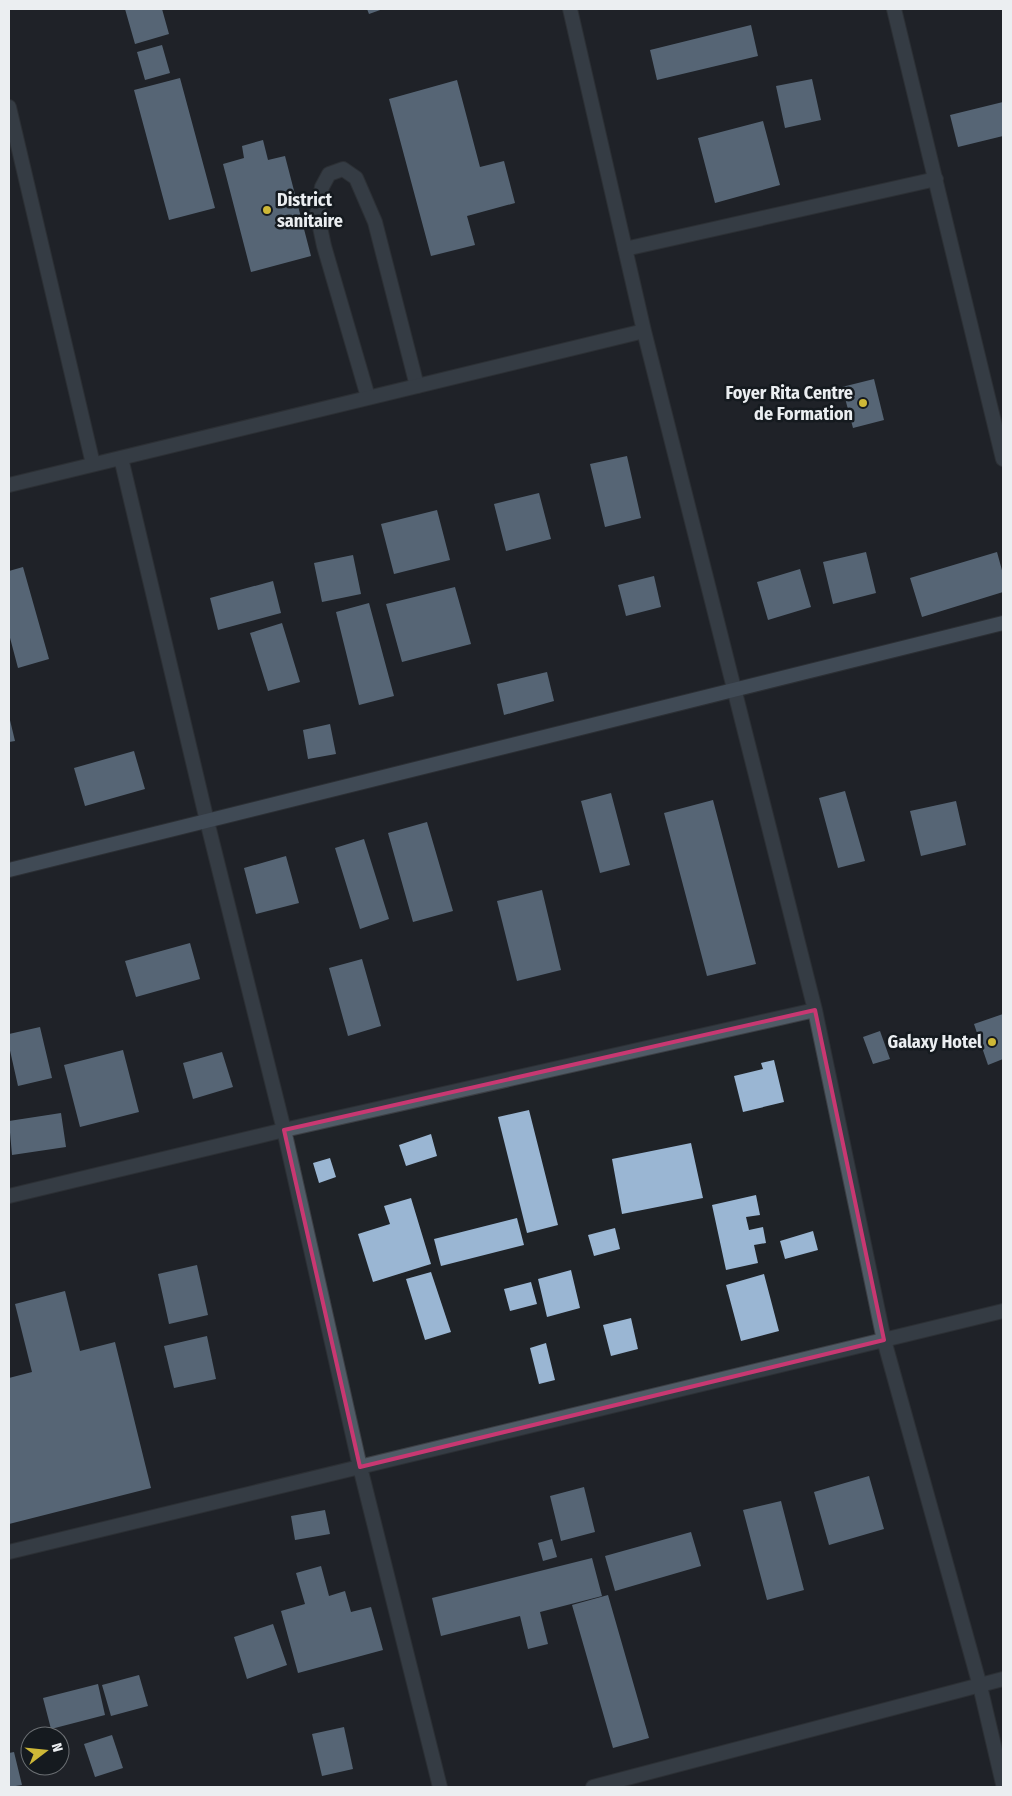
<svg xmlns="http://www.w3.org/2000/svg" width="1012" height="1796" viewBox="0 0 1012 1796" font-family="'Fira Sans Condensed',sans-serif">
	<style>
		.building { fill: #9ab6d3 }
		.lines { fill: none; stroke-linecap: round; stroke-linejoin: round }
		.service-casing { stroke: #3c3f44; stroke-width: 16 }
		.minor-casing { stroke: #3c3f44; stroke-width: 16 }
		.secondary-casing { stroke: #3c3f44; stroke-width: 16 }
		.service { stroke: #505b66; stroke-width: 14 }
		.minor { stroke: #505b66; stroke-width: 14 }
		.secondary { stroke: #697a8d; stroke-width: 14 }
		.marked { fill: none; stroke: #c83872; stroke-width: 4; stroke-linejoin: round }
		.poi-dot { fill: #ceb837; stroke: #151a1f; stroke-width: 2 }
		.labels { text-anchor: middle; stroke-width: 5; stroke-linejoin: round; paint-order: stroke }
		.poi-label { font-size: 18px; font-weight: bold; fill: #ebeef1; stroke: #151a1f; text-anchor: end }
	</style>
	<rect width="100%" height="100%" fill="#1f2328"/>
	<path class="building" d="M125 9H162L169 34 135 44Z
		M367 9H383L369 14Z
		M751 25 758 56 657 80 650 50Z
		M162 45 170 73 145 80 137 52Z
		M180 78 215 208 169 220 134 90Z
		M812 79 821 120 785 128 776 86Z
		M457 80 480 167 504 161 515 203 467 216 475 245 431 256 389 99Z
		M1003 102V136L958 147 950 115Z
		M763 121 780 185 715 203 698 138Z
		M263 140 268 160 285 156 311 256 251 272 223 164 244 158 242 146Z
		M874 379 884 420 853 428 842 387Z
		M627 456 641 518 605 527 590 464Z
		M539 493 551 539 506 551 494 504Z
		M437 510 450 560 394 574 381 524Z
		M866 552 876 593 833 604 823 562Z
		M997 552 1003 574V592L922 617 910 578Z
		M353 555 361 594 322 602 314 563Z
		M23 567 49 659 18 668 9 634V571Z
		M800 569 811 607 768 620 757 582Z
		M654 576 661 607 626 616 618 585Z
		M273 581 281 613 218 630 210 598Z
		M455 587 471 644 402 662 386 604Z
		M369 603 394 696 359 705 336 612Z
		M282 623 300 682 268 691 250 633Z
		M547 672 554 701 504 715 497 684Z
		M9 716 15 741 9 742Z
		M330 724 336 754 308 759 303 730Z
		M134 751 145 789 85 806 74 768Z
		M845 791 865 861 838 868 819 798Z
		M611 793 630 865 600 873 581 801Z
		M713 800 756 964 707 976 664 813Z
		M956 801 966 845 921 856 910 811Z
		M427 822 453 911 413 922 388 833Z
		M364 839 389 919 360 929 335 848Z
		M286 856 299 903 256 914 244 868Z
		M542 890 561 970 517 981 497 901Z
		M190 943 200 979 136 997 125 961Z
		M362 959 381 1026 348 1036 329 968Z
		M1003 1014V1059L988 1065 974 1024Z
		M40 1027 52 1078 18 1086 9 1046V1034Z
		M880 1031 890 1059 873 1064 863 1037Z
		M123 1050 139 1112 80 1127 64 1065Z
		M222 1052 233 1087 193 1099 183 1063Z
		M774 1060 784 1102 743 1112 734 1076 763 1069 761 1063Z
		M529 1110 558 1225 527 1233 498 1117Z
		M61 1113 66 1147 12 1155 9 1121Z
		M431 1134 437 1156 406 1166 399 1145Z
		M691 1143 703 1198 622 1214 612 1159Z
		M330 1158 336 1177 319 1183 313 1163Z
		M756 1195 760 1215 746 1217 749 1230 763 1227 766 1243 754 1245 758 1263 726 1270 712 1205Z
		M411 1198 431 1264 373 1282 358 1234 390 1224 384 1206Z
		M517 1218 524 1245 441 1266 434 1239Z
		M615 1228 620 1249 594 1256 588 1235Z
		M813 1231 818 1250 785 1259 780 1241Z
		M197 1265 208 1315 169 1324 158 1274Z
		M571 1270 580 1308 547 1317 538 1279Z
		M431 1272 451 1332 425 1340 406 1279Z
		M764 1274 779 1331 741 1341 726 1285Z
		M531 1282 537 1304 510 1311 504 1289Z
		M65 1291 80 1351 115 1342 151 1488 9 1524V1378L32 1372 15 1304Z
		M631 1318 638 1349 611 1356 603 1325Z
		M207 1336 216 1379 174 1388 164 1346Z
		M546 1343 555 1380 539 1384 530 1348Z
		M869 1476 884 1529 829 1545 814 1492Z
		M584 1487 595 1532 561 1541 550 1496Z
		M781 1501 804 1590 767 1600 743 1510Z
		M325 1510 330 1534 295 1540 291 1516Z
		M691 1532 701 1566 615 1591 605 1556Z
		M552 1539 557 1557 543 1561 538 1543Z
		M592 1558 602 1596 540 1612 548 1644 528 1649 520 1616 441 1636 432 1598Z
		M321 1566 329 1596 345 1591 351 1612 371 1607 383 1650 298 1673 281 1611 305 1604 296 1573Z
		M608 1595 649 1738 613 1748 572 1605Z
		M273 1624 287 1665 247 1679 234 1637Z
		M139 1675 148 1706 111 1716 102 1685Z
		M98 1684 105 1715 51 1729 43 1698Z
		M344 1727 353 1769 322 1776 312 1734Z
		M112 1735 123 1768 95 1777 84 1744Z
		M14 1752 22 1785 9 1787V1753Z"/>
	<g class="lines">
		<defs>
			<path id="service" d="M368 397 324 246 317 213 322 187 329 174 343 169 356 178 375 222 417 386"/>
			<path id="minor" d="M570 9 644 331 815 1010 884 1340 980 1686 1003 1784
				M894 9 1003 459
				M9 107 93 464
				M625 249 936 179
				M121 458 207 821 284 1130 360 1467 440 1787
				M9 485 644 331
				M9 1196 284 1130 815 1010
				M9 1552 1003 1311
				M593 1787 1003 1679"/>
			<path id="secondary" d="M9 870 1003 623"/>
		</defs>
		<use href="#service" class="service-casing"/>
		<use href="#minor" class="minor-casing"/>
		<use href="#secondary" class="secondary-casing"/>
		<use href="#service" class="service"/>
		<use href="#minor" class="minor"/>
		<use href="#secondary" class="secondary"/>
	</g>
	<path d="M0 0H1012V1796H0ZM815 1010 884 1340 360 1467 284 1130Z" fill="#1f2328" fill-opacity=".55" fill-rule="evenodd"/>
	<path class="marked" d="M815 1010 884 1340 360 1467 284 1130Z"/>
	<g class="poi-dot">
		<circle cx="267" cy="210" r="5"/>
		<circle cx="863" cy="403" r="5"/>
		<circle cx="992" cy="1042" r="5"/>
	</g>
	<g class="labels">
		<g class="poi-label">
			<text x="277" y="206" text-anchor="start">District<tspan x="277" dy="21">sanitaire</tspan></text>
			<text x="853" y="399">Foyer Rita Centre<tspan x="853" dy="21">de Formation</tspan></text>
			<text x="982" y="1048">Galaxy Hotel</text>
		</g>
	</g>
	<rect width="1012" height="1796" fill="none" stroke="#ebeef1" stroke-width="20"/>
	<g transform="translate(45 1751) rotate(74)"><circle r="24" fill="#151a1f" stroke="#6b6f73"/>
	<path d="M0-4L9 19L0 12L-9 19Z" fill="#ceb837"/>
	<text y="-8" font-size="14" font-weight="bold" text-anchor="middle" fill="#ebeef1">N</text>
	</g>
</svg>
